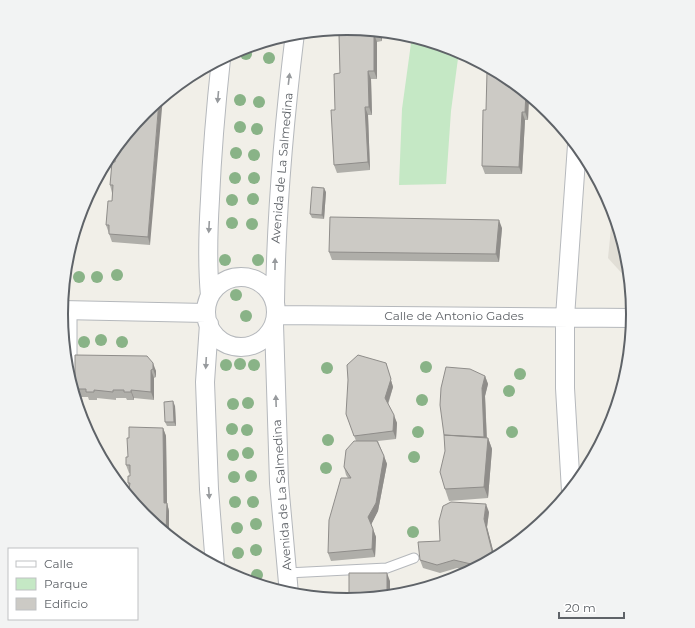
<svg xmlns="http://www.w3.org/2000/svg" width="695" height="628" viewBox="0 0 695 628" font-family="Montserrat,sans-serif">
	<style>
		.education { fill: #e1ded6 }
		.green { fill: #c5e8c5 }
		.lines { fill: none; stroke-linecap: round; stroke-linejoin: round }
		.lane-casing { stroke: #b5b8bc; stroke-width: 11 }
		.street-casing { stroke: #b5b8bc; stroke-width: 20 }
		.lane { stroke: #fff; stroke-width: 9 }
		.street { stroke: #fff; stroke-width: 18 }
		.tree { fill: #89b387 }
		.wall { fill: #afaea9 }
		.shaded-wall { fill: #8f8d8a }
		.building { fill: #cccac5; stroke: #8f8d8a }
		.oneway { fill: #979a9d }
		.labels { text-anchor: middle; stroke-width: 4; stroke-linejoin: round; paint-order: stroke }
		.street-label { font-size: 12px; fill: #5f6368; stroke: #fff }
		.rim { fill: none; stroke: #5f6368; stroke-width: 2 }
	</style>
	<rect width="100%" height="100%" fill="#f1efe8"/>
	<path class="education" d="M613 208 628 258 630 279H627L608 258Z"/>
	<path class="green" d="M412 36 459 51 451 111 446 184 399 185 402 109Z"/>
	<g class="lines">
		<defs>
			<path id="lane" d="M72 310V387
				M287 573 387 568 414 558"/>
			<path id="street" d="M206 312a35 35 0 1 1 70 0a35 35 0 1 1-70 0Z
				M210 296C207 263 208 232 210 199 212 152 216 105 221 59
				M275 303C276 213 284 123 295 33
				M62 310 206 313
				M276 315 633 318
				M209 324 205 382 209 489 215 566
				M274 324 279 483 289 594
				M571 491 565 388V317L577 145"/>
		</defs>
		<use href="#lane" class="lane-casing"/>
		<use href="#street" class="street-casing"/>
		<use href="#lane" class="lane"/>
		<use href="#street" class="street"/>
	</g>
	<g class="tree">
		<circle cx="246" cy="54" r="6"/>
		<circle cx="269" cy="58" r="6"/>
		<circle cx="240" cy="100" r="6"/>
		<circle cx="259" cy="102" r="6"/>
		<circle cx="240" cy="127" r="6"/>
		<circle cx="257" cy="129" r="6"/>
		<circle cx="236" cy="153" r="6"/>
		<circle cx="254" cy="155" r="6"/>
		<circle cx="235" cy="178" r="6"/>
		<circle cx="254" cy="178" r="6"/>
		<circle cx="253" cy="199" r="6"/>
		<circle cx="232" cy="200" r="6"/>
		<circle cx="232" cy="223" r="6"/>
		<circle cx="252" cy="224" r="6"/>
		<circle cx="225" cy="260" r="6"/>
		<circle cx="258" cy="260" r="6"/>
		<circle cx="117" cy="275" r="6"/>
		<circle cx="79" cy="277" r="6"/>
		<circle cx="97" cy="277" r="6"/>
		<circle cx="236" cy="295" r="6"/>
		<circle cx="246" cy="316" r="6"/>
		<circle cx="101" cy="340" r="6"/>
		<circle cx="84" cy="342" r="6"/>
		<circle cx="122" cy="342" r="6"/>
		<circle cx="240" cy="364" r="6"/>
		<circle cx="226" cy="365" r="6"/>
		<circle cx="254" cy="365" r="6"/>
		<circle cx="426" cy="367" r="6"/>
		<circle cx="327" cy="368" r="6"/>
		<circle cx="520" cy="374" r="6"/>
		<circle cx="509" cy="391" r="6"/>
		<circle cx="422" cy="400" r="6"/>
		<circle cx="248" cy="403" r="6"/>
		<circle cx="233" cy="404" r="6"/>
		<circle cx="232" cy="429" r="6"/>
		<circle cx="247" cy="430" r="6"/>
		<circle cx="418" cy="432" r="6"/>
		<circle cx="512" cy="432" r="6"/>
		<circle cx="328" cy="440" r="6"/>
		<circle cx="248" cy="453" r="6"/>
		<circle cx="233" cy="455" r="6"/>
		<circle cx="414" cy="457" r="6"/>
		<circle cx="326" cy="468" r="6"/>
		<circle cx="251" cy="476" r="6"/>
		<circle cx="234" cy="477" r="6"/>
		<circle cx="235" cy="502" r="6"/>
		<circle cx="253" cy="502" r="6"/>
		<circle cx="256" cy="524" r="6"/>
		<circle cx="237" cy="528" r="6"/>
		<circle cx="413" cy="532" r="6"/>
		<circle cx="256" cy="550" r="6"/>
		<circle cx="238" cy="553" r="6"/>
		<circle cx="257" cy="575" r="6"/>
	</g>
	<path class="wall" d="M382 31V41L377 42V79H371L372 115H368L370 170 337 173 334 165 335 110 340 73 339 35Z
		M491 72 529 95 528 120H525L522 174H485L482 166 486 110Z
		M145 112 150 245 112 242 106 225 112 201V193L110 185 115 162 116 153 114 149Z
		M326 192 324 219 312 218 310 214Z
		M502 228 499 262 332 260 329 252Z
		M147 356 156 371V377L154 378V400L134 398V400H127L126 398H116V400L97 398V400H89L88 397H78L75 389Z
		M386 363 393 387 388 405 397 423 396 439 378 441 387 464 378 511 371 524 376 537 375 557 331 561 328 553 348 478 346 475 344 467 356 441 346 414Z
		M485 376 488 384 485 396 487 438H488L492 449 488 498 449 501 445 489V451Z
		M175 406 176 426H167L165 422Z
		M163 428 166 436 167 503 169 511 129 488 128 483 130 476V473H129L126 465 128 457 129 438Z
		M489 512 487 527 495 558 471 571 457 568 440 573 423 568 420 560 440 541Z
		M390 581V596L350 600 349 598Z"/>
	<path class="shaded-wall" d="M379 31H382V41L379 33Z
		M374 34 377 42V79L374 71Z
		M368 71 371 79 372 115 369 107Z
		M526 92 529 95 528 120 525 112Z
		M163 97 150 245 148 237 159 100Z
		M365 107 368 115 370 170 368 162Z
		M522 112 525 120 522 174 519 167Z
		M324 188 326 192 324 219 322 215Z
		M499 220 502 228 499 262 496 254Z
		M153 363 156 371V377L153 369Z
		M386 363 393 387 387 406 385 398Z
		M151 370 154 378V400L151 392Z
		M485 376 488 384 485 396 487 447 488 438 492 449 488 498 484 487V441L482 388Z
		M131 390 134 398V400L131 392Z
		M173 401 175 406 176 426 174 422Z
		M394 415 397 423 396 439 393 431Z
		M163 428 166 436 167 503 169 511V536L166 533 164 503Z
		M384 456 387 464 378 511 371 525 368 517Z
		M486 504 489 512 487 527 495 558 494 559 484 519Z
		M373 529 376 537 375 557 372 549Z
		M387 573 390 581V596H387Z"/>
	<path class="building" d="M345 28H348L379 31V33L374 34V71H368L369 107H365L368 162 334 165 331 110H335L334 74 340 73 339 35 345 34Z
		M491 68 507 76 526 92 525 112H522L519 167 482 166 483 110H486L487 72H491Z
		M159 100 148 237 109 234V225H106L108 201H112L113 185H110L112 162H115L116 147 145 112Z
		M312 187 324 188 322 215 310 214Z
		M330 217 499 220 496 254 329 252Z
		M75 355 147 356 153 363V369L151 370V392L131 390V392H124V390H113V392L94 390V392H86V389H75Z
		M358 355 386 363 391 379 385 398 394 415 393 431 354 436 346 414 348 380 347 365Z
		M446 367 470 369 485 376 482 388 484 437 444 435 440 405 441 388Z
		M173 401 174 422H165L164 402Z
		M129 427 163 428 164 503H167L166 533 145 516 128 496 130 483H128V476H130V465H126V457H128L127 438H129Z
		M444 435 488 438 484 487 445 489 440 472 445 451Z
		M354 441H377L384 456 376 503 368 517 373 529 372 549 328 553 329 520 341 478H351L344 467 346 450Z
		M451 502 486 504 484 519 494 559 492 560 471 564 454 560 437 565 420 560 418 542 440 541 439 521 443 506Z
		M349 573H387V596L362 599 349 598Z"/>
	<defs><path id="oneway-solid" d="M-6-.8H1V-3.2L6.5 0L1 3.2V.8H-6Z"/></defs>
	<g class="oneway">
		<use href="#oneway-solid" transform="translate(289 79) rotate(-83)"/>
		<use href="#oneway-solid" transform="translate(218 97) rotate(95)"/>
		<use href="#oneway-solid" transform="translate(209 227) rotate(93)"/>
		<use href="#oneway-solid" transform="translate(275 264) rotate(-89)"/>
		<use href="#oneway-solid" transform="translate(206 363) rotate(93)"/>
		<use href="#oneway-solid" transform="translate(276 401) rotate(-92)"/>
		<use href="#oneway-solid" transform="translate(209 493) rotate(86)"/>
	</g>
	<g class="labels">
		<g class="street-label">
			<text transform="translate(282 168) rotate(-85)" y="4">Avenida de La Salmedina</text>
			<text x="454" y="320">Calle de Antonio Gades</text>
			<text transform="translate(282 495) rotate(-94)" y="4">Avenida de La Salmedina</text>
		</g>
	</g>
	<path d="M0 0H695V628H0ZM68 314a279 279 0 1 1 558 0a279 279 0 1 1-558 0Z" fill="#f2f3f3" fill-rule="evenodd"/>
	<path class="rim" d="M68 314a279 279 0 1 1 558 0a279 279 0 1 1-558 0Z"/>
	<rect x="8" y="548" width="130" height="72" fill="#ffffff" stroke="#bfc1c3"/>
	<rect x="16" y="561" width="20" height="6" fill="#ffffff" stroke="#bfc1c3"/>
	<text x="44" y="568" font-size="12" fill="#5f6368">Calle</text>
	<rect x="16" y="578" width="20" height="12" fill="#c5e8c5" stroke="#bfc1c3"/>
	<text x="44" y="588" font-size="12" fill="#5f6368">Parque</text>
	<rect x="16" y="598" width="20" height="12" fill="#cccac5" stroke="#bfc1c3"/>
	<text x="44" y="608" font-size="12" fill="#5f6368">Edificio</text>
	<path d="M559 612v6h65v-6" fill="none" stroke="#5f6368" stroke-width="2"/>
	<text x="565" y="612" font-size="12" fill="#5f6368" stroke="#ffffff" stroke-width="3" paint-order="stroke">20 m</text>
</svg>
